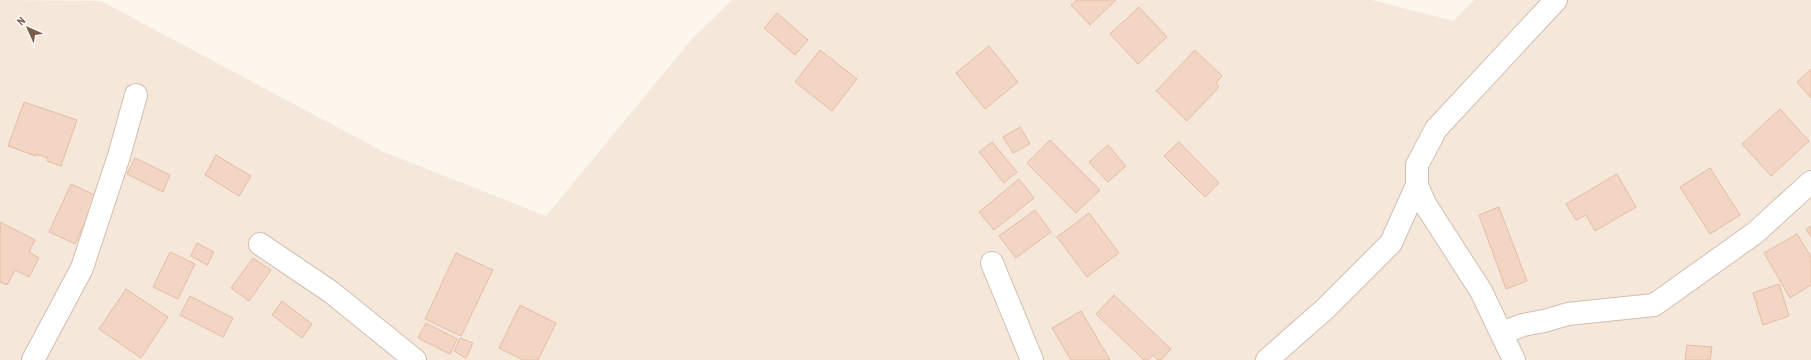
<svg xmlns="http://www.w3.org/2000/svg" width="1811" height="360" viewBox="0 0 1811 360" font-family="'Archivo Narrow',sans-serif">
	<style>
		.residential { fill: #f5e8da }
		.building { fill: #f3d5c3; stroke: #e6bba3 }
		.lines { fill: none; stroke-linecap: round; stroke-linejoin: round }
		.street-casing { stroke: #d1beb0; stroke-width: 24 }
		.street { stroke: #fff; stroke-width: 22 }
	</style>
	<rect width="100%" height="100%" fill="#fdf6ec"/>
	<path class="residential" d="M0 0 101 1 384 152 546 216 692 39 732 0H1372L1453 21 1474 0H1811V360H0Z"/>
	<path class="building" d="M1077 0H1116L1090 25 1071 5Z
		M1139 7 1167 37 1138 64 1110 34Z
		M777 13 808 40 795 55 764 28Z
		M989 46 1018 82 985 109 956 73Z
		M820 50 857 79 832 111 795 82Z
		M1195 50 1222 76 1216 83 1219 87 1187 121 1156 91Z
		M1811 69V98L1797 82Z
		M24 102 77 120 61 166 47 161 48 158 36 154V156L8 146Z
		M1780 109 1809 141 1771 176 1742 144Z
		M1020 127 1030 144 1013 153 1003 137Z
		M1050 140 1100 190 1076 213 1027 163Z
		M992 142 1017 172 1004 183 979 152Z
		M1179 142 1219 183 1205 197 1164 156Z
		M1108 145 1126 166 1108 182 1089 162Z
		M216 155 251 176 239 196 205 175Z
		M135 158 170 175 163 192 127 174Z
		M1710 168 1740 215 1710 234 1680 187Z
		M1617 174 1636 207 1595 231 1586 215 1576 220 1566 204Z
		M1019 179 1034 198 994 230 979 212Z
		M71 184 97 196 75 244 49 232Z
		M1499 207 1527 281 1506 289 1479 215Z
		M1035 210 1051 232 1016 258 999 236Z
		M1089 213 1119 253 1087 277 1057 237Z
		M0 222 35 240 29 252 39 258 29 277 15 270 7 285 0 282Z
		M1811 226V237L1806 229Z
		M1797 234 1811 257V285L1790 298 1764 253Z
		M197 243 214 252 207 265 191 256Z
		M170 252 195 264 178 299 153 287Z
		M456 253 493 270 461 336 425 319Z
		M253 258 271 270 249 301 231 288Z
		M1779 284 1789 316 1763 325 1753 293Z
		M126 289 168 317 141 358 99 329Z
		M1114 295 1171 349 1161 360H1158L1153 355 1148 360H1144L1096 314Z
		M190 296 233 318 223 337 180 315Z
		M282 301 312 324 302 338 272 315Z
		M520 305 556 323 538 360H523L499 348Z
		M1081 311 1110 360H1071L1052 328Z
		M426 323 457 339 450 354 418 338Z
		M460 338 473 343 466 358 454 351Z
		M1687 345 1712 347 1710 360H1685Z"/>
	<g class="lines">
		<defs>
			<path id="street" d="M260 244 331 292 415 360
				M992 263 1032 360
				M1502 333 1523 325 1544 321 1568 314 1654 305 1755 233 1811 182
				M33 360 82 268 119 156 136 95
				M1267 360 1326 308 1391 243 1417 185
				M1514 360 1481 291 1425 204 1417 185V165L1436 129 1556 0"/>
		</defs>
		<use href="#street" class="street-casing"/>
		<use href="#street" class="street"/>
	</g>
	<g transform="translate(28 28) rotate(315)" stroke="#fffaf3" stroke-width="3" paint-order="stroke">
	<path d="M0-3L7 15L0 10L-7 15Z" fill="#7a5c4d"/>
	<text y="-6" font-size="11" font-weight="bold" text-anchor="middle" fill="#7a5c4d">N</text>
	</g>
</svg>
